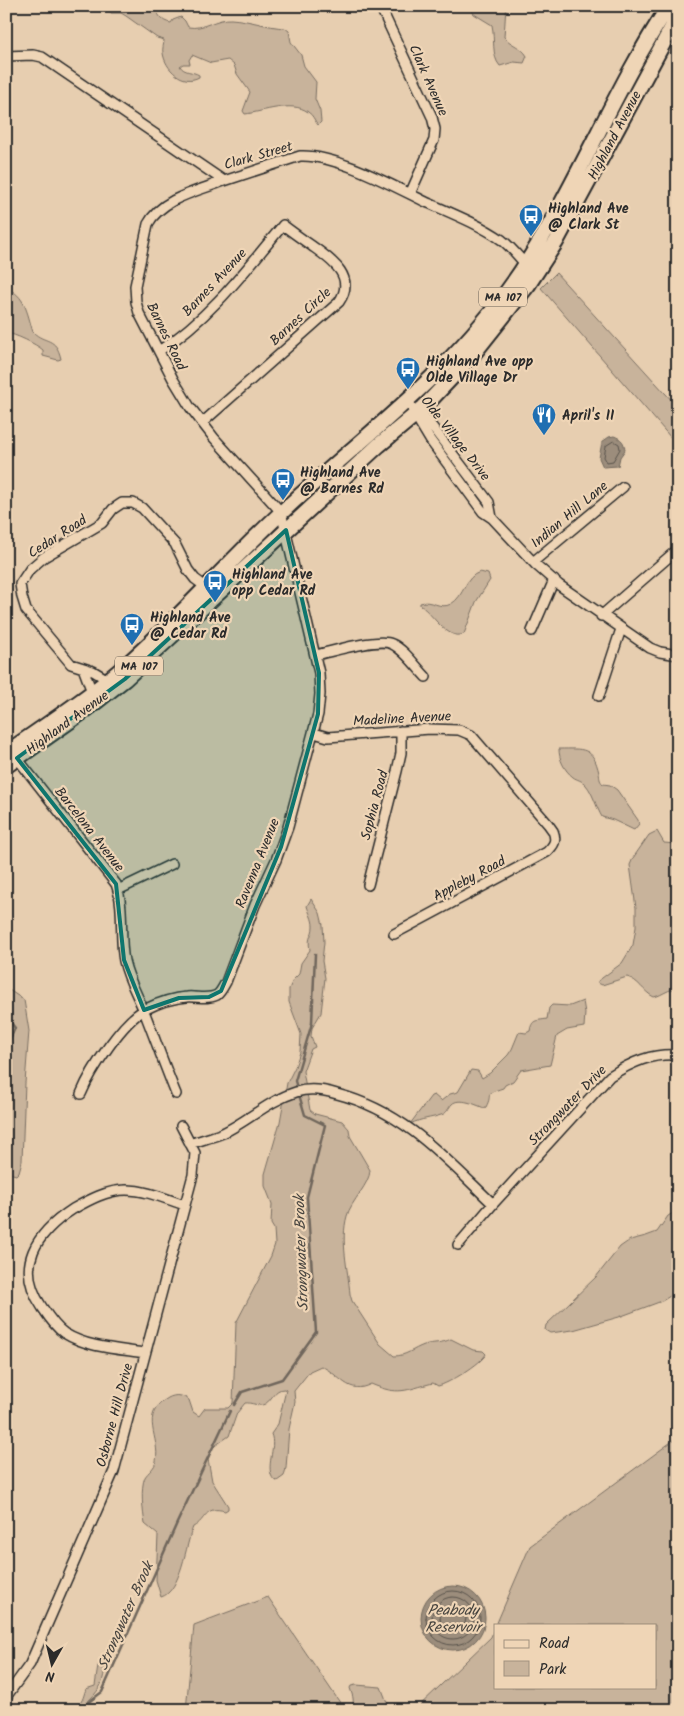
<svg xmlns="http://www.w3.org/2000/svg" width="684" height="1716" viewBox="0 0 684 1716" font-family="Kalam,sans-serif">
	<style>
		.green { fill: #c8b39b; stroke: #7a6f63 }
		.water { fill: #9c8d7b; stroke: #6f665b }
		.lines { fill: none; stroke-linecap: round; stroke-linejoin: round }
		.shore { stroke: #58524b; stroke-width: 1 }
		.stream { stroke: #6f665b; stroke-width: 2.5 }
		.street-casing { stroke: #2b2b2b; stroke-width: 12 }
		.primary-casing { stroke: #2b2b2b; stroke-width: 18 }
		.street { stroke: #efd5b6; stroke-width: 9 }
		.primary { stroke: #efd5b6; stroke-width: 14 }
		.marked { fill: #0f766e; fill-opacity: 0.2; stroke: #0f766e; stroke-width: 4; stroke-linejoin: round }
		.labels { text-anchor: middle; stroke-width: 4.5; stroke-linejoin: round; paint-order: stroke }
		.shield { fill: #efd5b6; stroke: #665e55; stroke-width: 1 }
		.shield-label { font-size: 12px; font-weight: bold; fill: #2b2b2b }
		.street-label { font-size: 14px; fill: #2b2b2b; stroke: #efd5b6 }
		.poi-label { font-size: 14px; font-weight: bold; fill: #2b2b2b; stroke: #efd5b6; text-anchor: start }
		.water-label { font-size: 15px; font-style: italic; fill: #47443f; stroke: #efd5b6 }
	</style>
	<rect width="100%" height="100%" fill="#e7ceb0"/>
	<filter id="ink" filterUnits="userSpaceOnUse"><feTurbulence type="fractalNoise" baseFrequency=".02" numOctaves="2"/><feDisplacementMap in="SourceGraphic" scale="10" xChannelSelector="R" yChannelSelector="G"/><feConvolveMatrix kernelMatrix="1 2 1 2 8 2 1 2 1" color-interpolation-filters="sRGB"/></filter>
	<g filter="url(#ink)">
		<path class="green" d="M107 6H154C159 15 160 21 171 23L173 20 181 17 185 21 188 27C204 30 216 18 231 19 249 20 267 27 285 28L289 31 291 42 301 55 304 66 316 82 315 99 320 111 321 122 318 125C314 120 313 115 308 112 292 100 263 112 245 114L243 111 250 92 237 74 234 65 228 60 211 63 192 55 189 60 190 64H183L180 66C184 73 193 71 199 75V77C183 86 165 69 163 53 162 49 164 44 164 40L157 38 126 16 121 13H111Z
			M469 6H506L504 37C511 45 522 47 527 56L524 63 514 62 500 66C491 56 495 38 492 25L474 14Z
			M556 273 675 404 678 399V446L541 288Z
			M10 290C26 297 28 317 33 332 45 344 56 336 61 359L58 360 43 356V350C36 344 15 334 6 333V292Z
			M480 572 488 574 490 580 476 602 464 634C447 641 433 614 420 605V603C431 599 440 610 451 604 465 596 464 577 480 572Z
			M559 749C583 749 593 746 599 773 600 778 599 780 603 784L610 785 617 790 638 820 639 824 634 830 613 820 602 817C596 807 593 793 586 785 582 780 577 780 573 777 564 770 559 759 559 749Z
			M657 831 664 843 676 844 678 847V989C669 988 663 995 654 997 643 992 639 980 627 977L602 985 598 983V981L622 963 633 945 636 927V908L630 865 633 858 649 835Z
			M311 899 320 913 323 925 324 942 322 961 325 978 321 1013 312 1028 311 1036 315 1047 311 1049 303 1071 310 1110 315 1114 342 1121 349 1129 350 1136 370 1170C370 1184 351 1201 347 1216 340 1241 348 1269 350 1294L352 1301 380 1344 394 1356C406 1356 413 1349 424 1345 433 1342 441 1344 451 1339L473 1350 483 1351 486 1354C482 1363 448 1384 438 1386L433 1383C405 1390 399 1396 371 1384 348 1396 341 1375 321 1366L310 1371 294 1391 295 1402 289 1429 286 1468 284 1476 277 1481 274 1480C264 1468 277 1448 271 1434L278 1424 286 1390 284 1389C274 1389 273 1399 265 1404 259 1407 251 1402 245 1403L237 1413 229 1436 216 1445 212 1449 208 1459 212 1481 228 1506V1509L225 1511C204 1505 207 1520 193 1527 186 1543 181 1592 161 1597L156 1580 158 1535 145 1524C143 1512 140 1488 145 1477 148 1472 155 1468 156 1461 161 1438 138 1415 168 1398 175 1394 183 1395 189 1400L193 1412 199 1416 205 1408H228L233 1403 236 1323 271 1256 275 1244 274 1229 271 1224 272 1204 265 1186V1174L280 1122 287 1083 295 1067 300 1052 301 1034 289 1002V989L293 980 299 974 301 963 310 950C307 935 313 937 313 926 313 919 309 913 307 906Z
			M6 988 24 1000 29 1031 25 1083 22 1161 19 1172 16 1175 9 1173 6 1169Z
			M583 1001 585 1013 584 1027 567 1030 557 1036 550 1065 521 1070 513 1081 505 1085 503 1088C482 1095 494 1092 486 1107L484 1108C477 1105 459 1097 452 1104 448 1108 448 1113 441 1115 429 1119 423 1118 410 1124L431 1096 434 1095 441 1101 450 1094 458 1092 471 1070 478 1071 482 1078 490 1073 508 1055 512 1049 519 1032 526 1033 530 1031C532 1019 536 1021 547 1019L549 1008 552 1005 570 1006Z
			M678 1210V1291L662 1301 619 1317 573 1330 550 1333 545 1330 546 1325 596 1277 620 1247 630 1240 646 1236 657 1232 668 1216Z
			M678 1437V1710H415L491 1637 495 1627V1687H655V1625H496L530 1546Z
			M268 1597 345 1710H186L194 1625Z
			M103 1658C103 1665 105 1672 103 1678 101 1691 88 1701 79 1710H43L46 1705C53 1704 76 1705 79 1704 83 1701 84 1694 86 1689L95 1686 98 1666 101 1659Z
			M356 1685 381 1687 390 1710H351C355 1701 353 1697 350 1688L351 1686Z"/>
		<path class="water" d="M614 436C622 439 624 442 625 450L620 457 618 466 603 467 599 458 602 442 609 437Z
			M421 1618a32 32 0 1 1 64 0a32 32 0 1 1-64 0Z"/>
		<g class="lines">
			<path class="shore" d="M614 441 619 444 620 449 613 461 607 462 604 457 606 446Z
				M426 1618a27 27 0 1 1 54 0a27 27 0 1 1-54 0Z
				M432 1618a21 21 0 1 1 42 0a21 21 0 1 1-42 0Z
				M440 1618a13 13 0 1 1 26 0a13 13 0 1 1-26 0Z"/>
			<path class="stream" d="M6 1016 15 1028 6 1048
				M234 1405 242 1392 282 1379 316 1332 307 1197 325 1125 305 1115 295 1081 312 1023 315 954
				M78 1710 102 1692 177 1523 230 1411"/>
			<defs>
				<path id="street" d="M380 6 432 117 435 129 434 140 410 194
					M6 56 33 55 42 57 224 181 300 156C336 154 393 186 426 202 451 213 479 224 502 240 511 247 518 256 526 265
					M159 351C210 318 245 271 283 225 292 232 302 239 312 246 330 259 357 276 339 302L202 423
					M408 399 415 415 430 440 483 512 492 518 535 564 559 585 650 648 660 652 678 655
					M418 408 489 502 492 518
					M533 562 623 487
					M601 616 678 549
					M532 631 554 580
					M315 655C331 652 378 637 392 644 405 650 416 667 426 677
					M83 668 92 692
					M108 680 93 671 71 664 26 610 22 597 20 584 30 569 44 557 102 523 113 509 122 503H133L142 508 175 544 188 570 195 579 206 587
					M599 696 621 629
					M314 733 328 737 430 729 459 730 471 735 548 824 553 831C557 841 554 845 547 852L394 934
					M17 758 116 884C125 908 119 936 124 961 128 979 137 994 144 1011 155 1039 165 1067 176 1094
					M368 885 397 771 401 753V731
					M118 890 172 864
					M81 1094C91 1070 123 1020 146 1009 158 1003 173 998 187 997 196 996 208 1000 217 995 221 992 223 987 226 982L255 905 276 860 288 827 318 714 320 694 319 673 281 512 214 438 190 407 173 379 139 313 136 302 135 286 148 224C162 198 198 191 224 181
					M190 1144C201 1140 213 1137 223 1133 248 1121 268 1101 296 1092 309 1088 324 1090 337 1094 404 1111 445 1158 493 1204
					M458 1245 493 1204 610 1076C632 1062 652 1053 678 1055
					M145 1353C119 1349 88 1348 64 1333 55 1327 48 1316 42 1307 14 1266 36 1233 73 1209 89 1200 107 1190 126 1190 147 1190 166 1199 185 1205
					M6 1697 30 1664 114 1471 193 1175 195 1153 181 1126"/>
				<path id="primary" d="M6 753C46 725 88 698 125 666 180 618 228 562 281 513 358 441 444 378 506 293 571 204 608 98 669 6
					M6 766 87 709 125 679 379 445 421 410 471 357 528 285 556 242 678 16"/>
			</defs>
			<use href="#street" class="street-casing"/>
			<use href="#primary" class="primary-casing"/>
			<use href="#street" class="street"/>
			<use href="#primary" class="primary"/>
		</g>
	</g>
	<path class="marked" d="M286 530 319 673 318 714 281 847 221 991 209 997 179 998 144 1010 124 960 116 884 17 758 125 679Z"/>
	<defs>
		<symbol id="bus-pin" viewBox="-11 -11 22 30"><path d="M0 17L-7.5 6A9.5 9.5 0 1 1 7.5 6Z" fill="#1f6fb2" stroke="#efd5b6"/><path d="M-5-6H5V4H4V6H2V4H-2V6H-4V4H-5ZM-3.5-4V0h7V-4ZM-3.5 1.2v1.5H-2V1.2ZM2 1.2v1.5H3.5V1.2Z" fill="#fff"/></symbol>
		<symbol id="restaurant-pin" viewBox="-11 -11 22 30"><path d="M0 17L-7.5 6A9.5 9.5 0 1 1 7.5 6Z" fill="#1f6fb2" stroke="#efd5b6"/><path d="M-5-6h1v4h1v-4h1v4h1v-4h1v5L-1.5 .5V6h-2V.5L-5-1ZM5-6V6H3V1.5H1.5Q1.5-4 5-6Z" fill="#fff"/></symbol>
	</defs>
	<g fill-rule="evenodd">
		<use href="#bus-pin" x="517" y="202" width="28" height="38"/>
		<use href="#bus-pin" x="394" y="355" width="28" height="38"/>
		<use href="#restaurant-pin" x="530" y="401" width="28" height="38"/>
		<use href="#bus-pin" x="269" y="466" width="28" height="38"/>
		<use href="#bus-pin" x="201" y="568" width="28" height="38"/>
		<use href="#bus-pin" x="118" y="611" width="28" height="38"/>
	</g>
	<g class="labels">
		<g class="shield">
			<rect x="479" y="287.5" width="48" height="19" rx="4"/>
			<rect x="115" y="656.5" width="48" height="19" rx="4"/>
		</g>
		<g class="shield-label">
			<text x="503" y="301">MA 107</text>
			<text x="139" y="670">MA 107</text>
		</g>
		<g class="street-label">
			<text transform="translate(429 80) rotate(66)" y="5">Clark Avenue</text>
			<text transform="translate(614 135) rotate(-62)" y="5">Highland Avenue</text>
			<text transform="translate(258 155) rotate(-16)" y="5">Clark Street</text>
			<text transform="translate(214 282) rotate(-47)" y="5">Barnes Avenue</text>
			<text transform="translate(300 316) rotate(-43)" y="5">Barnes Circle</text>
			<text transform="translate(167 336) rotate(64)" y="5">Barnes Road</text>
			<text transform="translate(456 438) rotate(52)" y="5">Olde Village Drive</text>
			<text transform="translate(569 514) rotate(-40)" y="5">Indian Hill Lane</text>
			<text transform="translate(57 536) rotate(-33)" y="5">Cedar Road</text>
			<text transform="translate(402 718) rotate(-3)" y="5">Madeline Avenue</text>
			<text transform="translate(67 722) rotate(-36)" y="5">Highland Avenue</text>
			<text transform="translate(374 805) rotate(-75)" y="5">Sophia Road</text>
			<text transform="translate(90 829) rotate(52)" y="5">Barcelona Avenue</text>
			<text transform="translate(257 863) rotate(-68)" y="5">Ravenna Avenue</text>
			<text transform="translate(469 878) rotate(-28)" y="5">Appleby Road</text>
			<text transform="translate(567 1105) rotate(-46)" y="5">Strongwater Drive</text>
			<text transform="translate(114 1415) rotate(-75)" y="5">Osborne Hill Drive</text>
		</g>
		<g class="poi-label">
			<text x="548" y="213">Highland Ave<tspan x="548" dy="16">@ Clark St</tspan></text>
			<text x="426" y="366">Highland Ave opp<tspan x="426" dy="16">Olde Village Dr</tspan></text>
			<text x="562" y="420">April's II</text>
			<text x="300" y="477">Highland Ave<tspan x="300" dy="16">@ Barnes Rd</tspan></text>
			<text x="232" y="579">Highland Ave<tspan x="232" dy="16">opp Cedar Rd</tspan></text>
			<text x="150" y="622">Highland Ave<tspan x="150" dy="16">@ Cedar Rd</tspan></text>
		</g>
		<g class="water-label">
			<text transform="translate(301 1253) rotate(-92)" y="5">Strongwater Brook</text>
			<text x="453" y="1615">Peabody<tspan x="453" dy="17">Reservoir</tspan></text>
			<text transform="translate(125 1616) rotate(-66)" y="5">Strongwater Brook</text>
		</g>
	</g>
	<rect width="684" height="1716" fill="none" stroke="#efd5b6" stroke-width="25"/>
	<rect x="12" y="12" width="659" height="1691" fill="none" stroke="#2b2b2b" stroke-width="2" filter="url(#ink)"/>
	<rect x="494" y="1624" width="162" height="65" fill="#efd5b6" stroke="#a1917e"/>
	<rect x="504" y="1640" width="25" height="8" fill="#efd5b6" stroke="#a1917e"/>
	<text x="539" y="1648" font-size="15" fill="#2b2b2b">Road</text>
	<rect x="504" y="1661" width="25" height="15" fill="#c8b39b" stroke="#a1917e"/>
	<text x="539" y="1674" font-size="15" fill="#2b2b2b">Park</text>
	<g transform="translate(52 1664) rotate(188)" stroke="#efd5b6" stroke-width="4" paint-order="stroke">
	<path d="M0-4L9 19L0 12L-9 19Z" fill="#2b2b2b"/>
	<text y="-8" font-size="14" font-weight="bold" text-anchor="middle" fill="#2b2b2b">N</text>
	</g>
</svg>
